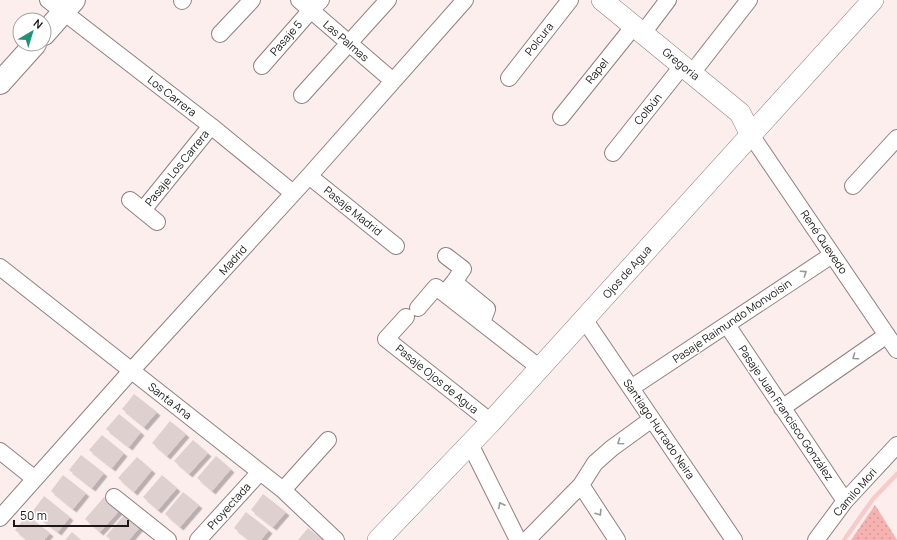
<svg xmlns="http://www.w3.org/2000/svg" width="897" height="540" viewBox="0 0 897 540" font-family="Manrope,sans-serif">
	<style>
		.grass { fill: url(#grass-dots) }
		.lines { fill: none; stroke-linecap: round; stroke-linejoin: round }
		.stream { stroke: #f7cbc9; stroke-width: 4.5 }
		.building { fill: #dfd0d0; filter: url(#shadow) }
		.minor-casing { stroke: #8e8180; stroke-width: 18 }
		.tertiary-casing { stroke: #8e8180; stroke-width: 22 }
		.secondary-casing { stroke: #8e8180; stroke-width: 24 }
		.minor { stroke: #fff; stroke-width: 16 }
		.tertiary { stroke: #fff; stroke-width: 21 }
		.secondary { stroke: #fff; stroke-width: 22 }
		.oneway { stroke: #999797 }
		.labels { text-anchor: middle; stroke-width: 3; stroke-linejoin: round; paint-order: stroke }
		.street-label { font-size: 11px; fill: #1d1818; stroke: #fff }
	</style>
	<defs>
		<pattern id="grass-dots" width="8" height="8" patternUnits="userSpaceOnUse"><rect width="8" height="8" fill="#f5b2b0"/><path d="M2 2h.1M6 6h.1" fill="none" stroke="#d29897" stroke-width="1.8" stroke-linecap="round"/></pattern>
		<filter id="shadow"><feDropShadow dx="3.5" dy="3.5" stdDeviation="0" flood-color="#0004"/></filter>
	</defs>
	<rect width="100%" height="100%" fill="#fdeeee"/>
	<path class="grass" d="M875 505 897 540H851Z"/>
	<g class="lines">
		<path class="stream" d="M844 540 873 499 897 474"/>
	</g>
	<path class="building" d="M134 394 157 412 144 427 122 409Z
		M119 414 141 432 129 447 106 429Z
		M170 421 186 434 167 456 152 443Z
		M102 435 124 453 112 468 89 450Z
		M193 440 208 453 189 474 174 461Z
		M81 455 104 473 92 488 69 470Z
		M216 456 231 469 212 491 197 478Z
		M137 457 152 470 134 492 118 478Z
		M63 475 86 493 73 509 51 491Z
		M162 475 177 488 158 510 143 497Z
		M183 492 199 505 180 527 165 514Z
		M263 494 286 512 273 527 251 510Z
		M44 496 70 517 58 532 32 512Z
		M104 497 119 511 100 532 85 519Z
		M246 512 269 530 261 540H249L234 528Z
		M125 514 140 527 129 540H111L106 536Z
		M27 515 50 533 44 540H27L15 530Z
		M308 528 323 540H298Z
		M72 532 81 540H65Z"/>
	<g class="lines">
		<defs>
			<path id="minor" d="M48 0 211 126 293 193
				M299 0 393 81
				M182 1 183 0
				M643 33 668 0
				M220 34 252 0
				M262 66 311 10 321 0
				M692 73 749 0
				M509 78 570 0
				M302 95 388 0
				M561 117 634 26
				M751 135 897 350
				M613 153 683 65
				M309 176 396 246
				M853 186 897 138
				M130 200 157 222
				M143 210 211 126
				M446 256 463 269 454 282
				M0 267 283 490 336 540
				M445 293 454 282 487 309 482 323
				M418 308 436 287 540 368
				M406 317 386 339 491 422
				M584 319 734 540
				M727 325 845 501
				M631 388 832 255
				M782 408 887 335
				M470 444 518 540
				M0 451 35 479
				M581 485 617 540
				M283 490 328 440
				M114 497 168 540
				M0 518 131 371 309 176 465 0
				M198 540 260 472
				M527 540 581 485 595 463 612 448 652 419
				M816 540 845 501 897 445"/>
			<path id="tertiary" d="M602 0 740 113 751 135
				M378 540 491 422 873 0"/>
			<path id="secondary" d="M44 34 74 0
				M0 83 35 44"/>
		</defs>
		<use href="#minor" class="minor-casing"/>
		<use href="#tertiary" class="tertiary-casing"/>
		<use href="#secondary" class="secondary-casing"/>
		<use href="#minor" class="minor"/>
		<use href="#tertiary" class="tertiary"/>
		<use href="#secondary" class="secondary"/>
	</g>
	<defs><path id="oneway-chevron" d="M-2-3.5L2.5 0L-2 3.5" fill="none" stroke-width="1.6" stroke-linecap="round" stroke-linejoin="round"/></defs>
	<g class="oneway">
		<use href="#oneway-chevron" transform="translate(804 273) rotate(-34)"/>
		<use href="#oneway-chevron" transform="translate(855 357) rotate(145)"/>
		<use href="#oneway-chevron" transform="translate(620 442) rotate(145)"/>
		<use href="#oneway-chevron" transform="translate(501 505) rotate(-117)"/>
		<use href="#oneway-chevron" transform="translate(599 513) rotate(56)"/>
	</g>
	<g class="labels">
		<g class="street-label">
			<text transform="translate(286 38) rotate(-49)" y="4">Pasaje 5</text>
			<text transform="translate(539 39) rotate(-52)" y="4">Polcura</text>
			<text transform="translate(346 41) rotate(41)" y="4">Las Palmas</text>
			<text transform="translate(681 64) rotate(39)" y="4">Gregoria</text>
			<text transform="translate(597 71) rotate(-51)" y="4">Rapel</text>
			<text transform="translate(172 96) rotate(38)" y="4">Los Carrera</text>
			<text transform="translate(648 109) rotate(-51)" y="4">Colbún</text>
			<text transform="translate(177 168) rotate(-51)" y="4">Pasaje Los Carrera</text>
			<text transform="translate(353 211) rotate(39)" y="4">Pasaje Madrid</text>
			<text transform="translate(824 242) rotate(56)" y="4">René Quevedo</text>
			<text transform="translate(233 260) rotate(-48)" y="4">Madrid</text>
			<text transform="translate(627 272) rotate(-48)" y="4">Ojos de Agua</text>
			<text transform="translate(732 321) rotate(-34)" y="4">Pasaje Raimundo Monvoisin</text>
			<text transform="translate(437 379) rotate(39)" y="4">Pasaje Ojos de Agua</text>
			<text transform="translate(170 401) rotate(38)" y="4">Santa Ana</text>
			<text transform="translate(786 413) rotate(56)" y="4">Pasaje Juan Francisco González</text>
			<text transform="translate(659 429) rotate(56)" y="4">Santiago Hurtado Neira</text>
			<text transform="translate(855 492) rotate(-49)" y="4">Camilo Mori</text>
			<text transform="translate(229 506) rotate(-48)" y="4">Proyectada</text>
		</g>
	</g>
	<g transform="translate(32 32) rotate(38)"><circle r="19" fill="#ffffff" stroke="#a5a3a3"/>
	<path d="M0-3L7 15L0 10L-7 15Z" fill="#209376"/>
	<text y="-6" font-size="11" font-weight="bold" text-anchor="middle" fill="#1d1818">N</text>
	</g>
	<path d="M14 520v6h114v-6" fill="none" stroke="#1d1818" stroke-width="2"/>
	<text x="20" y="520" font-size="12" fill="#1d1818" stroke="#ffffff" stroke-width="3" paint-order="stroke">50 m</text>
</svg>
